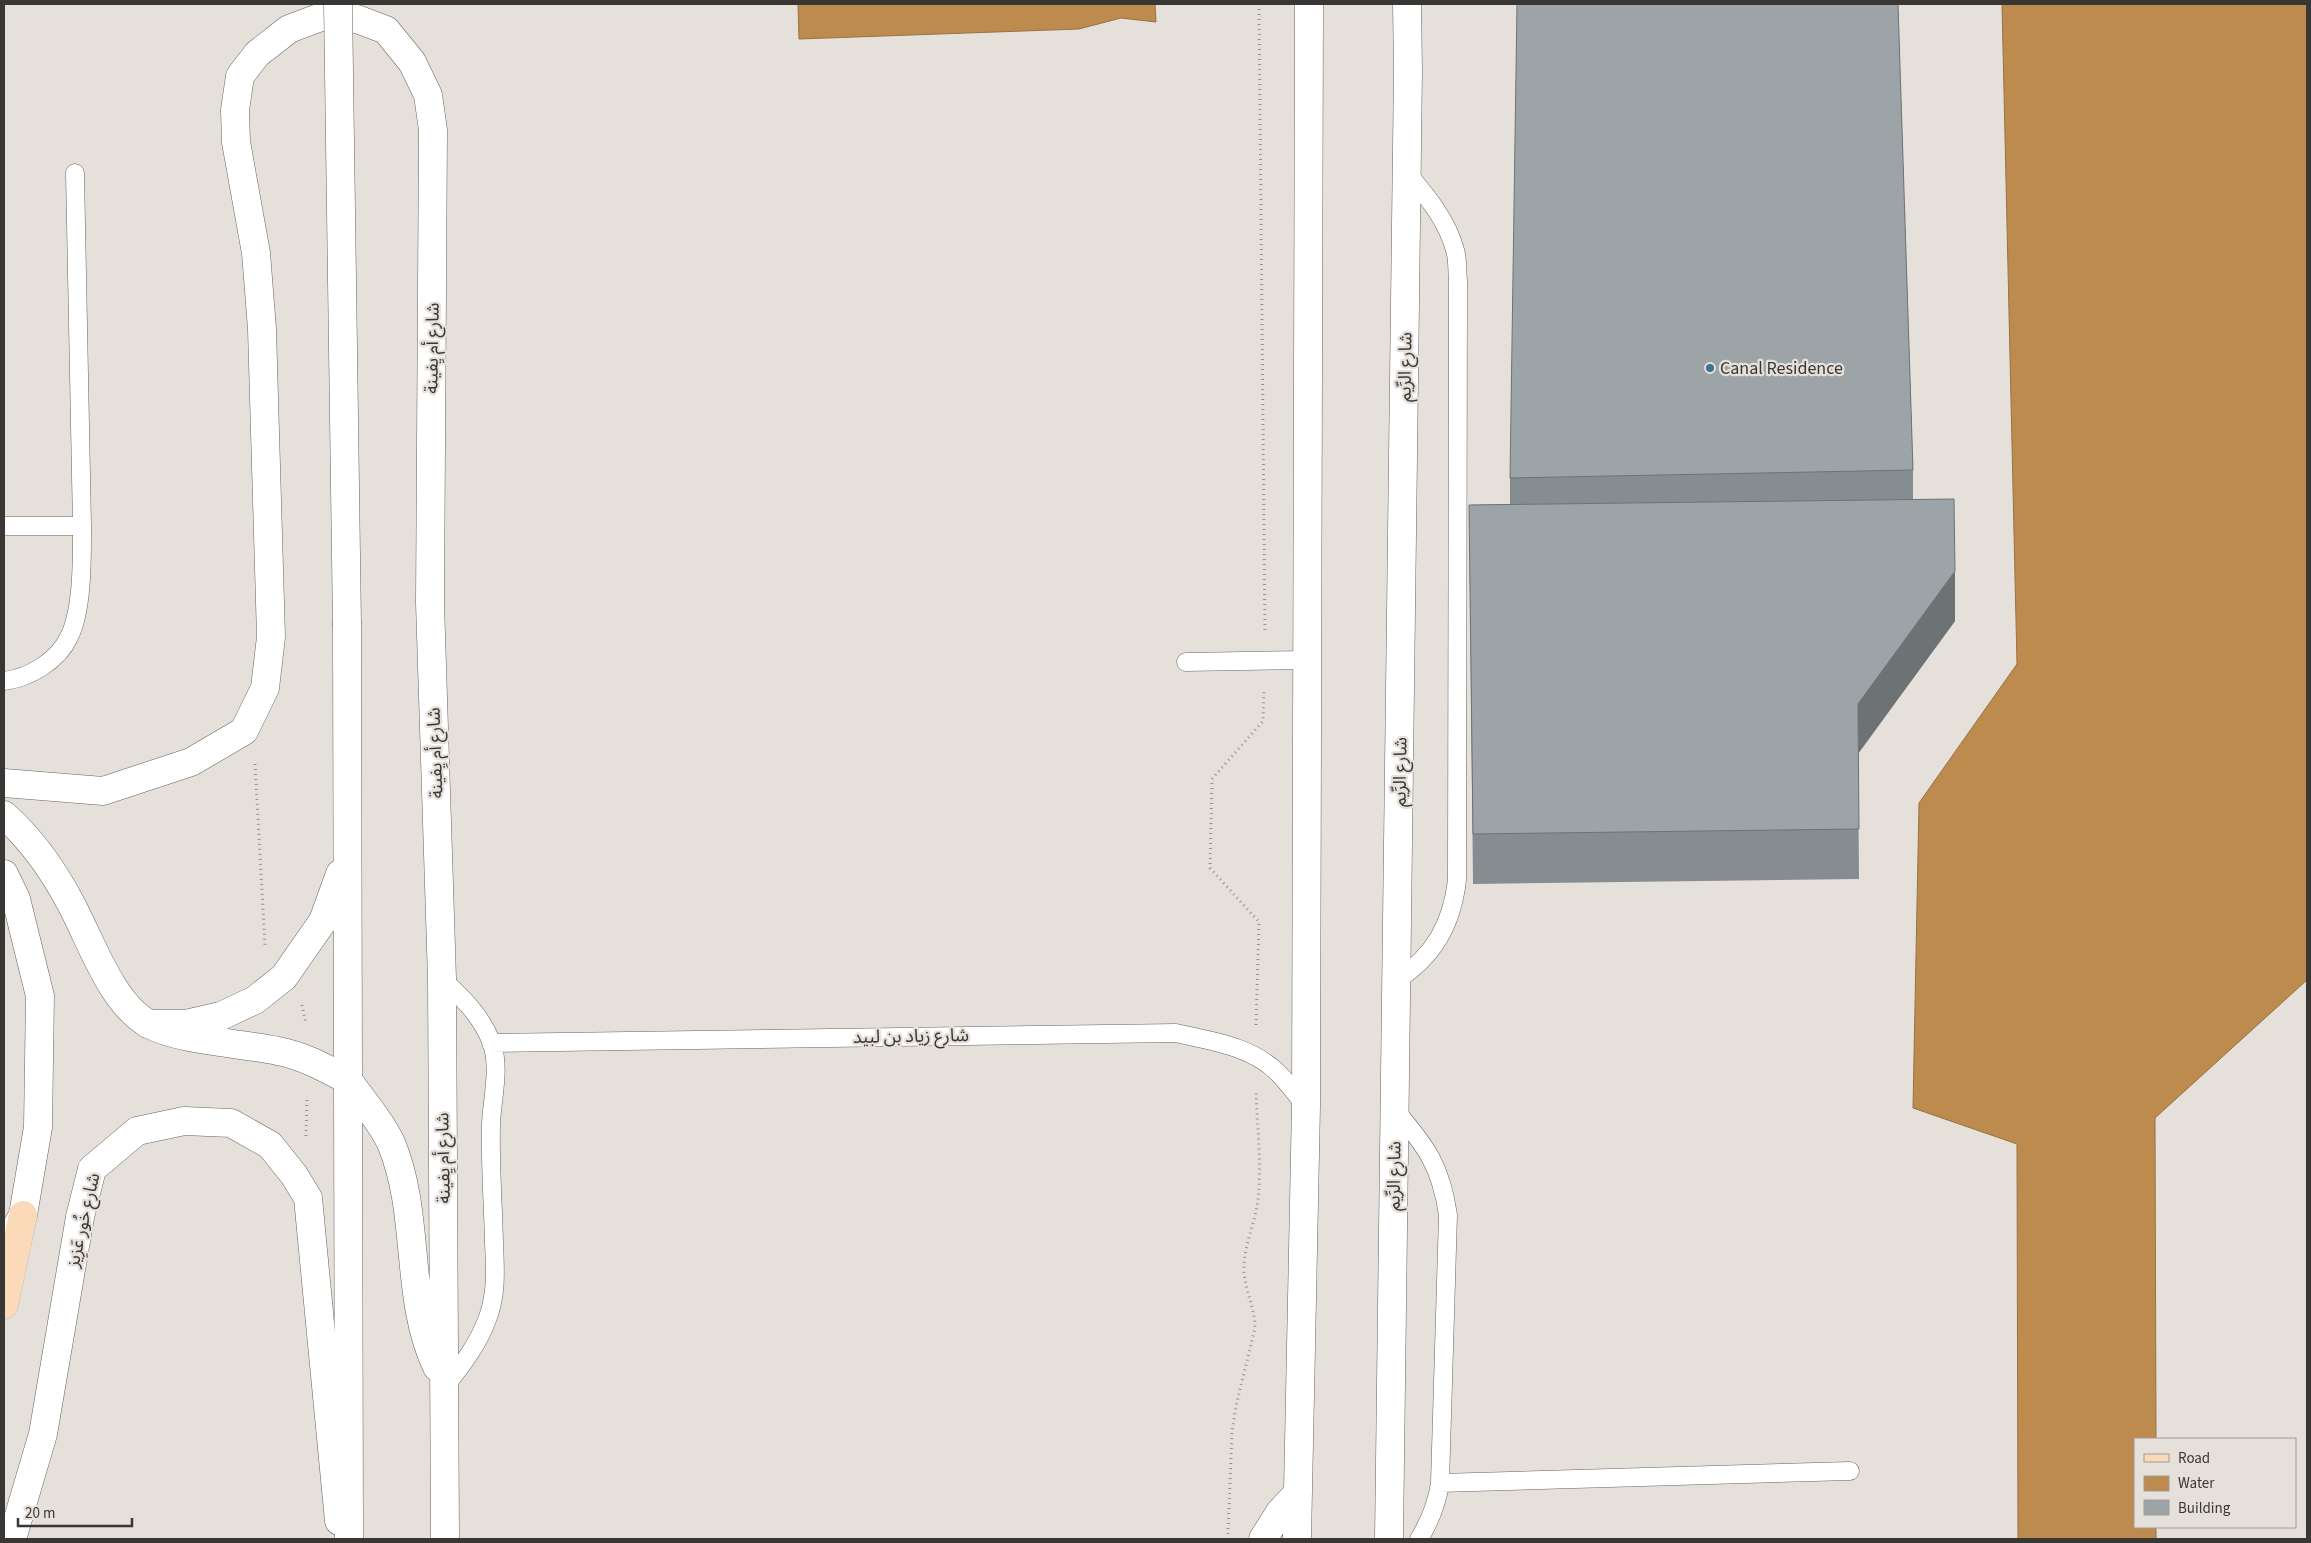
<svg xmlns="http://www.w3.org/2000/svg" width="2311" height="1543" viewBox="0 0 2311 1543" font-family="'Source Sans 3','Noto Sans Arabic',sans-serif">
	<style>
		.water { fill: #be8b4e; stroke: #967246 }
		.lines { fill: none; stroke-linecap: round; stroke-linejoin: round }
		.service-casing { stroke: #68635e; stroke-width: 19 }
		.tertiary-casing { stroke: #68635e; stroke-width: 29 }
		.secondary-casing { stroke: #68635e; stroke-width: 29 }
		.primary-casing { stroke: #c0bfbe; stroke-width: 29 }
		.path { stroke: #95918d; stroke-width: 3; stroke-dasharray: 1 4; stroke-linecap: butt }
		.service { stroke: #fff; stroke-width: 18 }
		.tertiary { stroke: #fff; stroke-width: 28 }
		.secondary { stroke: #fff; stroke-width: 28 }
		.primary { stroke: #fadab8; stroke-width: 28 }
		.secondary-bridge-casing { stroke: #68635e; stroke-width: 29; stroke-linecap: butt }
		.secondary-bridge { stroke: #fff; stroke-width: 28 }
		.wall { fill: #868d90 }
		.shaded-wall { fill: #6d7375 }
		.building { fill: #9ca4a7; stroke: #6d7375 }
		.poi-dot { fill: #37768b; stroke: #e6e0da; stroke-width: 2 }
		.labels { text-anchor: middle; stroke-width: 4.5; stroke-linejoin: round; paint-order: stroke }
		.street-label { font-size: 18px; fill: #393734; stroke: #e6e0da }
		.poi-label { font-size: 18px; fill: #393734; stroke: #e6e0da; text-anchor: start }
	</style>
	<rect width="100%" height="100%" fill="#e6e0da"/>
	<path class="water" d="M798 4H1155L1156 22 1121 18 1079 29 799 39Z
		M2002 4H2307V980L2155 1118 2156 1439H2135V1527H2156V1539H2018L2017 1144 1913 1108 1919 803 2017 664Z"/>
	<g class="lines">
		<defs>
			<path id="service" d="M4 526H82
				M1186 662 1308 660
				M4 681C29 678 58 661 69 637 83 610 82 556 82 526L75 173
				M442 979C462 997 481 1016 491 1041 501 1067 492 1098 491 1124 490 1163 493 1203 494 1242 495 1268 497 1293 488 1317 479 1343 463 1364 446 1385
				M1397 980C1434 956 1452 924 1457 880L1458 281C1457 271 1458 259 1455 250 1447 220 1426 195 1407 173
				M491 1043 1176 1033C1210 1041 1250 1046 1276 1071 1287 1081 1296 1095 1306 1106
				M1395 1110C1426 1146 1441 1166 1448 1215L1440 1483C1437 1504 1430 1521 1419 1539
				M1440 1483 1850 1471"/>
			<path id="tertiary" d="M4 815C31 839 53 870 70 902 90 938 111 1004 149 1024 180 1041 242 1043 278 1051 304 1056 325 1068 348 1080
				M4 874 16 899 40 996 38 1127 23 1215 11 1237
				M12 1539 43 1434 80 1217 92 1169 137 1131 184 1121 231 1123 270 1145 294 1175 308 1198 339 1521"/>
			<path id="secondary" d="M347 625 349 1539
				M4 783 103 791 191 762 244 731 265 688 271 637 262 329 256 253 236 142 235 110 240 76 257 54 289 29 321 17 357 19 386 30 412 62 428 95 433 130 430 603 442 979 445 1539
				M148 1024H186L221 1016 255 1000 284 977 323 921 340 874
				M348 1080C362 1100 381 1121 391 1143 421 1214 404 1298 437 1367
				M1263 1539 1280 1512 1298 1493
				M1297 1539 1306 1106 1309 4
				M1389 1539 1408 70 1407 4"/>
			<path id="primary" d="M4 1305 23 1215"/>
		</defs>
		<use href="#service" class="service-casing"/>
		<use href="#tertiary" class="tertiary-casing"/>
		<use href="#secondary" class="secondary-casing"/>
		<use href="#primary" class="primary-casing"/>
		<path class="path" d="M1259 4 1265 633
			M255 764 265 945
			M302 1005 306 1024
			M1256 1025 1259 922 1210 868 1212 779 1263 721 1264 689
			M306 1136 307 1097
			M1228 1534 1232 1432 1236 1406 1255 1328C1255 1308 1245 1291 1244 1271 1243 1247 1255 1224 1258 1200 1262 1167 1257 1125 1256 1091"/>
		<use href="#service" class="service"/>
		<use href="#tertiary" class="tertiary"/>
		<use href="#secondary" class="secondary"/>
		<use href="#primary" class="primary"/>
		<defs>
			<path id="secondary-bridge" d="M338 4 347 625"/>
		</defs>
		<use href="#secondary-bridge" class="secondary-bridge-casing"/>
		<use href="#secondary-bridge" class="secondary-bridge"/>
	</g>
	<path class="wall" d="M1901 4 1898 8 1913 470V499L1955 621 1858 753 1859 879 1473 884 1469 505 1510 504V478Z"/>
	<path class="shaded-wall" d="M1955 571V621L1858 754V704Z"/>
	<path class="building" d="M1517 4H1898L1913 470 1510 478Z
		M1954 499 1955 571 1858 704 1859 829 1473 834 1469 505Z"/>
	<circle class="poi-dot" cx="1710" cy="368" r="5"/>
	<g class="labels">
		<g class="street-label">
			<text transform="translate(432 348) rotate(-89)" y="6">شارع أم يِفينة</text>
			<text transform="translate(1405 367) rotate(-89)" y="6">شارع الرِّيم</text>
			<text transform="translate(435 753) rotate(-92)" y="6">شارع أم يِفينة</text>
			<text transform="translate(1400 772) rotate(-89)" y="6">شارع الرِّيم</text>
			<text transform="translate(911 1036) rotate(-1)" y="6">شارع زياد بن لبيد</text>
			<text transform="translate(443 1158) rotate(-91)" y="6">شارع أم يِفينة</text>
			<text transform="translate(1394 1176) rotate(-89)" y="6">شارع الرِّيم</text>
			<text transform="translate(83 1220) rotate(-77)" y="6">شارع خُور عَزِيز</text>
		</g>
		<g class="poi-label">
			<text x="1720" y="374">Canal Residence</text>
		</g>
	</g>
	<rect width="2311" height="1543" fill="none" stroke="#393734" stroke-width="10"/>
	<rect x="2134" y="1438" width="162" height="90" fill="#e6e0da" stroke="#a19c98"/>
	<rect x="2144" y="1454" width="25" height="8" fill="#fadab8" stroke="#a19c98"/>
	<text x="2178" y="1463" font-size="15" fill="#393734">Road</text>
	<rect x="2144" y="1476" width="25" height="15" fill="#be8b4e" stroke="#a19c98"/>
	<text x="2178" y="1488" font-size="15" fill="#393734">Water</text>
	<rect x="2144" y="1500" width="25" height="15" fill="#9ca4a7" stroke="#a19c98"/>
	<text x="2178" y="1513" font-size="15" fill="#393734">Building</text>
	<path d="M18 1518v8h114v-8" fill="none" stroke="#393734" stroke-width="2.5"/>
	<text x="25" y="1518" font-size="15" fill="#393734" stroke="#e6e0da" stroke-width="4" paint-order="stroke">20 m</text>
</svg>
